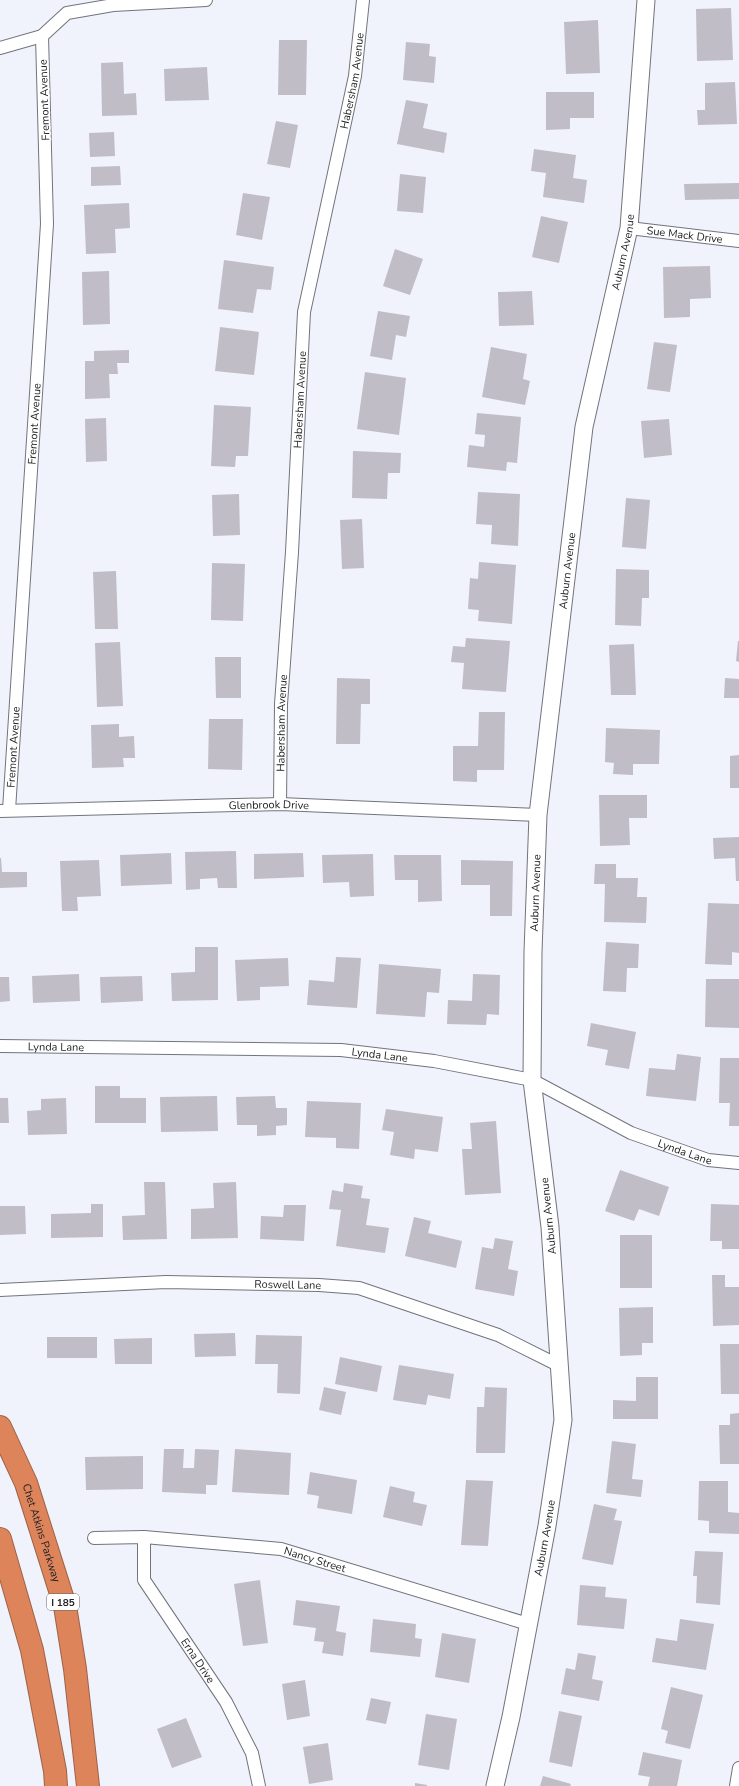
<svg xmlns="http://www.w3.org/2000/svg" width="739" height="1786" viewBox="0 0 739 1786" font-family="'Nunito Sans',sans-serif">
	<style>
		.building { fill: #c0bdc6 }
		.lines { fill: none; stroke-linecap: round; stroke-linejoin: round }
		.street-casing { stroke: #72747c; stroke-width: 14 }
		.secondary-casing { stroke: #72747c; stroke-width: 19 }
		.highway-casing { stroke: #9c6249; stroke-width: 24 }
		.street { stroke: #fff; stroke-width: 12 }
		.secondary { stroke: #fff; stroke-width: 17 }
		.highway { stroke: #de845b; stroke-width: 22 }
		.labels { text-anchor: middle; stroke-width: 3.5; stroke-linejoin: round; paint-order: stroke }
		.shield { fill: #fff; stroke: #646568; stroke-width: 1 }
		.shield-label { font-size: 10px; font-weight: bold; fill: #222327 }
		.street-label { font-size: 11px; fill: #222327; stroke: #fff }
	</style>
	<rect width="100%" height="100%" fill="#f0f2fc"/>
	<path class="building" d="M731 8 733 60 697 61 696 9Z
		M598 20 600 73 566 74 564 22Z
		M279 40H307L306 95H278Z
		M406 42 430 44 429 56 436 57 434 83 403 80Z
		M123 62 124 94 136 93 137 115 102 116 101 63Z
		M207 67 209 100 165 101 164 69Z
		M735 82 737 124 698 125 697 110H705V83Z
		M546 92H594V118H570V129L546 130Z
		M406 100 428 104 423 128 447 133 444 153 397 144Z
		M276 121 298 125 290 168 267 164Z
		M114 132 115 156 90 157 89 133Z
		M534 149 576 155 573 178 587 180 584 203 543 197 546 173 531 171Z
		M120 166 121 185 91 186V167Z
		M400 174 426 177 423 213 397 211Z
		M739 183V199L685 200 684 184Z
		M243 193 270 197 262 240 236 235Z
		M129 203 130 228 115 229 116 253 86 254 84 205Z
		M541 216 568 222 559 263 532 257Z
		M395 249 423 259 410 295 383 286Z
		M224 260 274 267 271 290 257 289 253 313 218 309Z
		M710 266 711 298 690 299V317L664 318 663 267Z
		M109 271 110 324 83 325 82 272Z
		M532 291 534 325 499 326 498 292Z
		M378 311 410 316 406 337 396 335 392 360 370 356Z
		M220 327 259 332 254 375 215 371Z
		M654 342 677 345 670 392 647 389Z
		M491 347 527 354 523 379 530 381 525 405 482 397Z
		M129 350V363H117L118 374H109L110 398 85 399V361H94V351Z
		M365 372 406 378 399 435 357 429Z
		M214 405 251 407 248 456H236L235 467 211 466Z
		M477 413 521 417 517 463 507 462 506 471 467 467 469 445 484 447 485 435 475 434Z
		M106 418 107 461 86 462 85 419Z
		M669 419 672 455 644 458 641 421Z
		M353 451 401 453 400 473H388L387 499 352 498Z
		M478 492 520 494 518 546 491 544 492 525 476 524Z
		M239 494 240 535 213 536 212 495Z
		M626 498 650 500 646 549 622 547Z
		M362 519 364 568 342 569 340 520Z
		M479 562 516 565 512 624 478 621 479 610 468 609 470 578 478 579Z
		M212 563 245 564 243 621 211 620Z
		M616 569 649 570V598H642L641 626 615 625Z
		M116 571 118 629H95L93 572Z
		M466 638 510 641 506 692 462 689 464 663 451 662 453 646 465 647Z
		M738 641H739V662L736 661Z
		M120 642 123 706 97 707 95 643Z
		M634 644 636 695H611L609 645Z
		M215 657H241V698H216Z
		M337 678 370 679V704H361L360 744H336Z
		M725 678 739 679V698H724Z
		M479 712H505L504 770H477V782L453 781V746H478Z
		M209 719H243L242 770 208 769Z
		M119 724V737L134 736 135 758H123L124 767 92 768 91 725Z
		M606 728 660 730 659 764H633V775L613 774 614 763 605 762Z
		M739 755V788H730V756Z
		M599 795H647V818H629L630 845 600 846Z
		M739 837V881H736L735 858 714 859 713 838Z
		M236 851 237 888H218L217 878 200 879V889L186 890 185 852Z
		M171 853 172 884 121 886 120 855Z
		M303 853 304 877 254 879V854Z
		M373 854 374 896 350 897 349 882 323 883 322 855Z
		M394 855H441L442 901 418 902V880H395Z
		M0 858H1L2 872H27V887L0 888Z
		M99 860 101 896 77 897 78 911H62L60 861Z
		M461 860 513 861 512 916H490V885H461Z
		M595 864H616V878H638L637 897H647L646 923 604 922 605 884H594Z
		M708 903 739 904V953L732 952V965L705 964Z
		M606 942 639 944 638 968H627L626 992 603 991Z
		M195 947H218V1000L172 1001 171 973 195 972Z
		M336 957 361 958 357 1008 307 1005 309 980 334 982Z
		M288 958 289 986 260 987V1000L237 1001 235 960Z
		M379 964 441 969 439 993 427 992 425 1017 376 1014Z
		M79 974 80 1001 33 1003 32 976Z
		M473 974 500 975 499 1015 487 1014 486 1025 447 1024 448 1000 472 1001Z
		M142 976 143 1001 101 1003 100 977Z
		M0 977H9L10 1001 0 1002Z
		M706 979H739V1028L705 1027Z
		M591 1023 636 1032 629 1069 605 1065 608 1050 587 1046Z
		M677 1054 701 1057 696 1101 646 1096 649 1068 675 1070Z
		M720 1058H739V1126H729L730 1103H719Z
		M95 1086H120V1098H146V1123H95Z
		M217 1096 218 1131 161 1132 160 1097Z
		M275 1096 276 1108H287V1125L276 1126V1135L257 1136V1125H237L236 1097Z
		M0 1098H8L9 1123H0Z
		M66 1098 67 1134 28 1135 27 1111 41 1110V1099Z
		M307 1101 361 1103 359 1149 336 1148V1138L305 1137Z
		M386 1109 443 1117 438 1152 415 1149 414 1159 390 1155 394 1132 382 1130Z
		M496 1121 501 1193 465 1195 462 1149H472L470 1123Z
		M620 1170 669 1187 659 1216 639 1209 634 1221 605 1211Z
		M144 1182H165L167 1239 123 1240 122 1216 145 1215Z
		M236 1182 238 1238 191 1239V1209L214 1208 213 1183Z
		M344 1183 363 1186 361 1198 370 1199 366 1225 389 1228 385 1253 336 1246 341 1210 329 1209 332 1190 343 1192Z
		M91 1204H103V1237L51 1238V1214L91 1213Z
		M711 1204 739 1205V1249H722V1241H710Z
		M284 1205H306L304 1241 260 1239 261 1216 283 1217Z
		M0 1206H25L26 1234 0 1235Z
		M414 1217 431 1221 428 1233 462 1241 456 1268 405 1256Z
		M620 1235H652V1288H620Z
		M495 1238 513 1241 508 1269 518 1271 514 1296 475 1289 482 1247 493 1249Z
		M712 1275H725V1287H739V1325L713 1326Z
		M653 1307V1343H642V1355L620 1356 619 1308Z
		M235 1333 236 1356 195 1357 194 1334Z
		M256 1335 302 1336 300 1394 277 1393 278 1364H255Z
		M47 1337H97V1358H47Z
		M152 1338V1364H115L114 1339Z
		M720 1344H739V1394H721Z
		M340 1357 382 1366 377 1392 335 1384Z
		M399 1365 454 1374 450 1399 428 1395 426 1405 393 1400Z
		M636 1377H658V1419H613V1400L636 1401Z
		M324 1387 346 1392 341 1415 319 1410Z
		M485 1387 507 1388 505 1453H476L477 1407H484Z
		M739 1413V1464H720L719 1425H730V1414Z
		M612 1441 636 1444 632 1479 643 1480 641 1497 606 1493Z
		M164 1449H184L183 1468H194L195 1449 219 1450 217 1485H206V1494L162 1492Z
		M235 1449 291 1453 289 1495 232 1492Z
		M143 1456V1489L86 1490 85 1457Z
		M310 1472 357 1480 352 1514 317 1508 319 1496 307 1494Z
		M466 1480 493 1481 488 1546 461 1545Z
		M699 1481H728V1512L739 1513V1534L709 1533V1521L698 1520Z
		M390 1486 415 1492 413 1502 427 1505 422 1526 383 1517Z
		M594 1504 617 1509 614 1520 622 1521 613 1565 582 1559Z
		M695 1551 723 1552 720 1605 696 1603 697 1576H693Z
		M260 1580 268 1643 243 1646 234 1584Z
		M580 1585 606 1587 605 1597 627 1599 624 1629 577 1625Z
		M296 1600 340 1606 336 1631 346 1633 343 1656 322 1653 324 1642 314 1641 316 1628 293 1625Z
		M373 1619 416 1624 415 1638 422 1639 420 1657 370 1652Z
		M680 1619 714 1624 706 1670 652 1662 656 1638 677 1641Z
		M442 1633 476 1639 469 1683 435 1677Z
		M578 1653 596 1656 592 1679 603 1681 599 1701 561 1694 566 1668 575 1670Z
		M305 1680 310 1716 287 1720 282 1684Z
		M671 1687 703 1695 690 1749 665 1743 668 1731 661 1729Z
		M371 1698 391 1702 386 1724 366 1720Z
		M559 1711 582 1716 572 1767 549 1762Z
		M426 1714 457 1719 449 1770 418 1765Z
		M186 1718 202 1757 172 1768 157 1729Z
		M328 1743 333 1780 309 1784 303 1747Z
		M643 1752 682 1760 677 1786H648L650 1777 638 1775Z
		M543 1776 571 1784 570 1786H540Z
		M415 1783 427 1785V1786H415Z"/>
	<g class="lines">
		<defs>
			<g id="street">
				<path d="M0 48 42 36 67 13 113 5 206 0"/>
				<path id="s1" d="M629 228 739 241"/>
				<path id="s2" d="M280 804 281 704 292 552 304 312 355 76 363 0"/>
				<path id="s3" d="M9 810 47 224 42 36"/>
				<path id="s4" d="M0 811 280 804 538 815"/>
				<path id="s5" d="M0 1046 341 1050 434 1061 532 1080 631 1133 708 1160 739 1163"/>
				<path id="s6" d="M0 1290 166 1282 319 1285 359 1288 498 1335 560 1366"/>
				<path id="s7" d="M144 1537V1580L226 1702 252 1753 259 1786"/>
				<path id="s8" d="M94 1538 144 1537 281 1549 528 1624"/>
				<path d="M736 1786 739 1768"/>
			</g>
			<g id="secondary">
				<path id="s9" d="M495 1786 511 1717 547 1526 563 1420 550 1227 532 1080 533 952 538 815 584 427 629 228 646 0"/>
			</g>
			<g id="highway">
				<path id="s10" d="M0 1427 26 1483 65 1606 75 1669 88 1786"/>
				<path d="M0 1539 32 1650 55 1771 56 1786"/>
			</g>
		</defs>
		<use href="#street" class="street-casing"/>
		<use href="#secondary" class="secondary-casing"/>
		<use href="#highway" class="highway-casing"/>
		<use href="#street" class="street"/>
		<use href="#secondary" class="secondary"/>
		<use href="#highway" class="highway"/>
	</g>
	<g class="labels">
		<rect class="shield" x="47" y="1594" width="32" height="16" rx="3"/>
		<g class="shield-label">
			<text x="63" y="1606">I 185</text>
		</g>
		<g class="street-label">
			<text dy="4" stroke="none"><textPath href="#s2" startOffset="729">Habersham Avenue</textPath></text>
			<text transform="translate(44 100) rotate(-92)" y="4">Fremont Avenue</text>
			<text dy="4" stroke="none"><textPath href="#s1" startOffset="56">Sue Mack Drive</textPath></text>
			<text dy="4" stroke="none"><textPath href="#s9" startOffset="1549">Auburn Avenue</textPath></text>
			<text dy="4" stroke="none"><textPath href="#s2" startOffset="405">Habersham Avenue</textPath></text>
			<text dy="4" stroke="none"><textPath href="#s3" startOffset="387">Fremont Avenue</textPath></text>
			<text dy="4" stroke="none"><textPath href="#s9" startOffset="1225">Auburn Avenue</textPath></text>
			<text dy="4" stroke="none"><textPath href="#s2" startOffset="81">Habersham Avenue</textPath></text>
			<text dy="4" stroke="none"><textPath href="#s3" startOffset="63">Fremont Avenue</textPath></text>
			<text dy="4" stroke="none"><textPath href="#s4" startOffset="269">Glenbrook Drive</textPath></text>
			<text dy="4" stroke="none"><textPath href="#s9" startOffset="901">Auburn Avenue</textPath></text>
			<text dy="4" stroke="none"><textPath href="#s5" startOffset="56">Lynda Lane</textPath></text>
			<text dy="4" stroke="none"><textPath href="#s5" startOffset="380">Lynda Lane</textPath></text>
			<text dy="4" stroke="none"><textPath href="#s5" startOffset="704">Lynda Lane</textPath></text>
			<text transform="translate(548 1216) rotate(-96)" y="4">Auburn Avenue</text>
			<text dy="4" stroke="none"><textPath href="#s6" startOffset="288">Roswell Lane</textPath></text>
			<text dy="4" stroke="none"><textPath href="#s10" startOffset="114">Chet Atkins Parkway</textPath></text>
			<text dy="4" stroke="none"><textPath href="#s9" startOffset="253">Auburn Avenue</textPath></text>
			<text dy="4" stroke="none"><textPath href="#s8" startOffset="223">Nancy Street</textPath></text>
			<text dy="4" stroke="none"><textPath href="#s7" startOffset="140">Erna Drive</textPath></text>
		</g>
	</g>
</svg>
